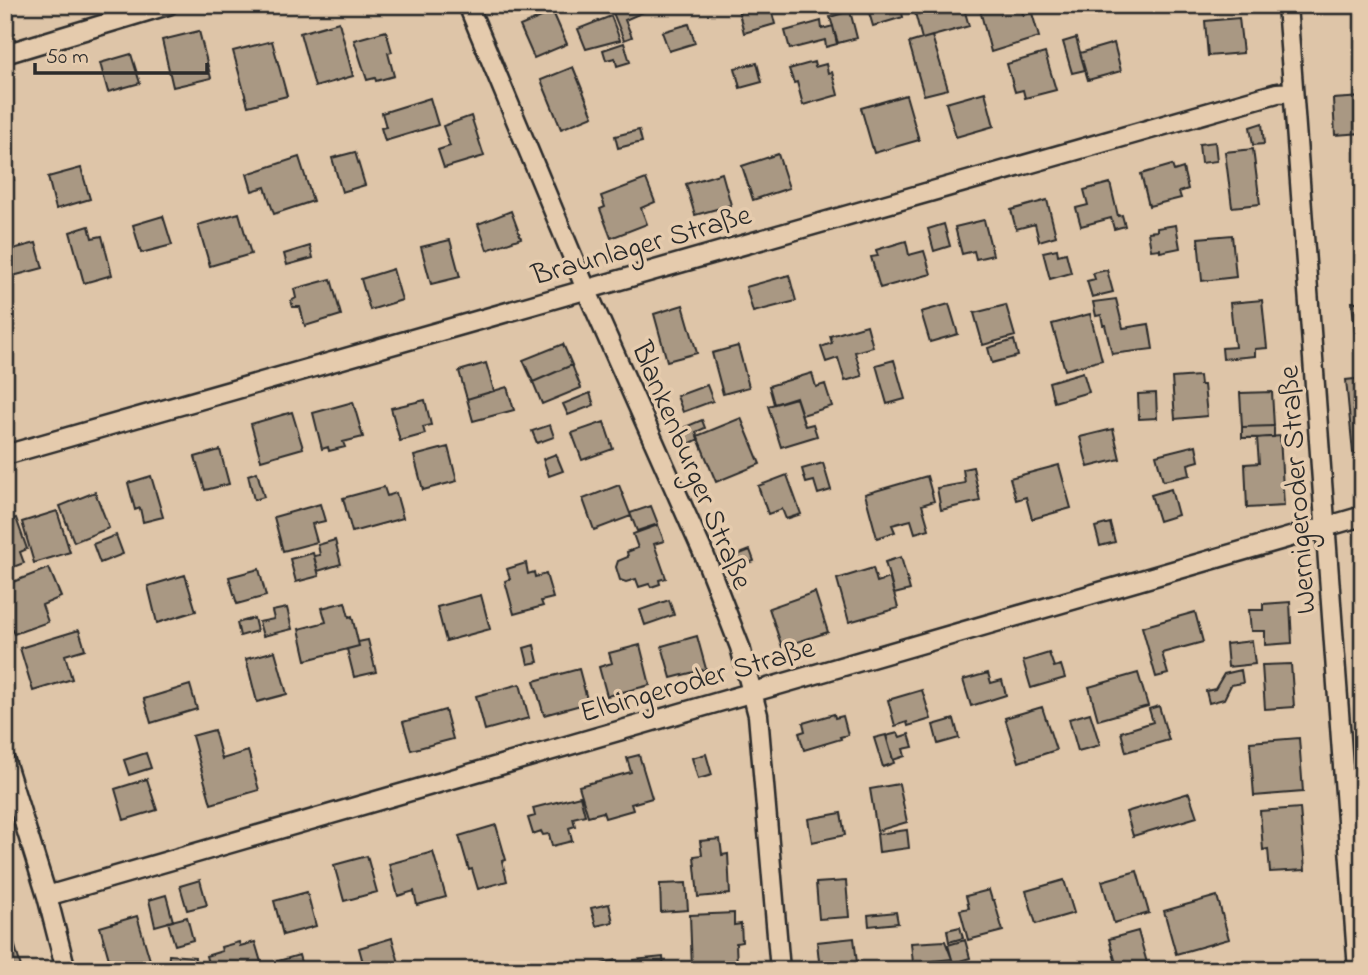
<svg xmlns="http://www.w3.org/2000/svg" width="1368" height="975" viewBox="0 0 1368 975" font-family="'Indie Flower',sans-serif">
	<style>
		.building { fill: #a99883; stroke: #2b2b2b; stroke-width: 2 }
		.lines { fill: none; stroke-linecap: round; stroke-linejoin: round }
		.street-casing { stroke: #2b2b2b; stroke-width: 23 }
		.street { stroke: #e5cbad; stroke-width: 18 }
		.labels { text-anchor: middle; stroke-width: 7; stroke-linejoin: round; paint-order: stroke }
		.street-label { font-size: 30px; fill: #2b2b2b; stroke: #e5cbad }
	</style>
	<rect width="100%" height="100%" fill="#dec5a8"/>
	<filter id="ink" filterUnits="userSpaceOnUse"><feTurbulence type="fractalNoise" baseFrequency=".0143" numOctaves="2"/><feDisplacementMap in="SourceGraphic" scale="14" xChannelSelector="R" yChannelSelector="G"/><feConvolveMatrix kernelMatrix="1 2 1 2 8 2 1 2 1" color-interpolation-filters="sRGB"/></filter>
	<g filter="url(#ink)">
		<path class="building" d="M610 5H654L655 7 625 20 632 37 624 40Z
			M737 5H770L775 24 744 33Z
			M900 5 903 17 873 26 867 6Z
			M929 5H963L969 26 922 39 914 9Z
			M995 5H1020L1023 15 1032 13 1039 37 991 52 980 10Z
			M850 11 857 38 838 43 830 17Z
			M553 12 567 44 534 58 520 26Z
			M611 16 620 40 586 49 578 29Z
			M1239 18 1243 53 1208 56 1205 21Z
			M821 21 822 29 833 26 837 44 826 47 825 40 790 49 785 31Z
			M339 22 353 76 315 87 300 33Z
			M689 24 695 43 669 51 662 32Z
			M199 31 211 78 173 87 162 40Z
			M386 31 392 52 388 53 394 76 376 81 375 78 367 80 354 40Z
			M932 36 948 89 924 95 909 43Z
			M1076 38 1085 70 1072 73 1063 42Z
			M272 41 287 96 248 106 233 51Z
			M624 43 630 62 617 66 615 58 606 60 603 50Z
			M1114 43 1121 71 1088 80 1080 53Z
			M1045 53 1056 90 1025 98 1023 90 1015 92 1007 64Z
			M131 54 140 83 108 92 100 63Z
			M814 62 815 67 826 64 828 73 832 72 838 95 803 105 797 82 794 83 789 69Z
			M757 63 762 82 740 88 735 68Z
			M573 67 593 116 561 129 541 80Z
			M985 92 994 126 956 137 946 103Z
			M906 95 919 140 874 153 861 108Z
			M1363 97V133L1335 135 1333 99Z
			M430 98 438 125 385 141 381 128 386 127 382 113Z
			M471 116 484 156 444 168 438 150 450 146 443 126Z
			M1262 123 1264 144 1253 145 1250 127Z
			M639 130 642 142 618 148 615 136Z
			M1215 142 1217 161 1201 163 1199 144Z
			M1253 149 1260 204 1232 207 1225 152Z
			M5 152 14 180 5 182Z
			M355 152 365 185 342 192 332 158Z
			M778 154 789 188 753 200 742 166Z
			M299 157 313 201 274 214 265 187 252 191 247 174Z
			M1172 165 1174 171 1183 168 1188 189 1179 192 1181 198 1149 206 1141 174Z
			M81 168 90 199 56 209 48 177Z
			M722 173 731 205 695 215 686 184Z
			M646 179 655 202 641 208 647 224 611 238 600 209 605 207 601 196Z
			M1110 183 1118 216 1122 215 1125 226 1114 229 1111 218 1081 226 1076 208 1088 205 1084 190Z
			M1047 200 1056 236 1039 241 1035 224 1016 229 1011 210Z
			M511 211 521 238 487 250 478 224Z
			M239 213 251 254 210 266 198 225Z
			M163 216 172 245 141 253 133 225Z
			M984 220 993 255 976 259 974 251 962 254 955 227Z
			M944 224 950 246 934 251 928 229Z
			M1176 225 1180 248 1160 252V249L1151 250 1148 232 1157 231V228Z
			M89 226 92 238 102 236 112 275 84 283 70 232Z
			M1232 235 1236 277 1202 281 1198 238Z
			M450 240 460 277 431 284 421 247Z
			M906 241 909 255 924 251 931 274 880 288 871 257 878 256 876 250Z
			M36 243 43 268 9 277 5 265V251Z
			M310 246 313 258 287 265 284 254Z
			M1057 249 1058 255 1066 253 1071 273 1050 279 1043 252Z
			M393 269 402 300 370 310 361 279Z
			M1107 270 1113 292 1092 297 1087 281 1095 279 1093 273Z
			M789 275 796 301 753 312 746 287Z
			M331 279 341 315 305 326 300 307H293L291 301 296 298 294 289Z
			M1116 299 1123 328 1149 324 1153 349 1112 354 1105 325H1103L1101 315 1096 316 1093 302Z
			M1262 300 1267 348 1255 349V356L1223 359 1222 348 1235 347 1230 303Z
			M1352 302H1363V343H1356Z
			M949 304 958 334 930 342 921 312Z
			M683 305 697 353 667 361 654 314Z
			M1006 305 1015 336 983 345 974 313Z
			M1090 314 1102 360 1065 370 1052 324Z
			M867 325 873 347 855 352 862 376 845 381 838 358 826 362 821 347 832 343 830 336Z
			M1014 340 1018 356 992 363 988 348Z
			M563 344 572 365 533 382 523 360Z
			M738 346 749 387 723 394 712 353Z
			M894 360 905 399 887 404 876 365Z
			M486 363 494 391 467 399 459 371Z
			M572 365 581 388 542 404 533 382Z
			M1083 372 1089 392 1054 402 1049 382Z
			M812 373 816 387 825 384 832 406 802 415 796 397 774 404 769 386Z
			M1199 376 1200 385H1204L1207 416 1175 419 1172 378Z
			M1363 378V452L1353 453 1346 380Z
			M707 385 713 401 683 412 677 396Z
			M507 387 514 410 473 421 467 399Z
			M1272 392 1274 426 1242 427 1240 393Z
			M590 393 594 405 568 415 563 404Z
			M1156 393 1157 418 1139 419 1138 394Z
			M796 398 805 426 813 424 817 436 781 447 768 406Z
			M425 400 431 425 423 427 425 434 400 441 391 408Z
			M353 402 363 437 343 442 345 447 329 451 328 447 322 449 313 413Z
			M292 412 303 448 261 460 251 424Z
			M741 418 760 464 716 482 697 436Z
			M702 420 705 428 696 432 699 439 685 446 678 430Z
			M604 422 613 449 582 460 572 433Z
			M550 425 554 437 537 443 532 431Z
			M1274 426V437L1242 438V427Z
			M1113 429 1120 459 1088 467 1080 437Z
			M1280 436 1284 506 1247 508 1245 464 1259 463 1257 438Z
			M1196 445 1199 461 1188 464 1190 475 1163 481 1156 455Z
			M448 447 457 481 423 490 414 456Z
			M220 450 229 484 205 490 195 457Z
			M556 454 563 471 549 476 543 459Z
			M823 463 831 490 818 494 814 481 806 483 802 469Z
			M1059 465 1071 508 1032 519 1026 497 1016 500 1010 478Z
			M973 467 980 501 941 510 937 488 965 483 963 469Z
			M257 472 264 497 254 500 248 475Z
			M787 475 801 514 786 519 782 509 768 514 758 486Z
			M151 476 163 517 143 522 140 508 135 510 128 483Z
			M927 476 934 501 922 505 929 529 915 533 911 520 892 525 895 532 877 538 865 494Z
			M619 485 631 516 594 530 583 499Z
			M384 487 387 496 396 493 403 518 352 532 343 498Z
			M1171 489 1178 515 1159 521 1151 495Z
			M95 492 109 528 74 542 60 506Z
			M320 504 325 521 312 524 317 542 283 551 274 517Z
			M651 506 658 524 637 531 630 513Z
			M57 511 70 552 34 563 22 522Z
			M16 518 27 549 20 552 24 563 5 570V521Z
			M1110 523 1115 542 1100 546 1095 527Z
			M658 525 664 541 654 544 666 578 659 580 660 584 651 587 649 584 639 587 636 579 626 582 620 580 616 567 618 561 628 557 627 552 638 548 633 534Z
			M116 535 123 554 100 563 93 544Z
			M335 540 341 564 318 571 314 556 320 555 318 545Z
			M750 550 754 561 736 567 732 557Z
			M313 553 319 576 296 582 290 559Z
			M901 557 910 590 894 594 885 562Z
			M526 563 528 574 534 572 535 577 546 574 553 598 541 601 543 606 514 614 505 581 510 579 507 569Z
			M49 568 61 597 42 605 48 622 14 634 5 611V585Z
			M873 568 877 582 890 578 898 608 849 622 837 579Z
			M259 569 266 596 237 604 229 577Z
			M185 575 196 611 157 623 148 586Z
			M815 592 828 632 782 647 769 608Z
			M481 595 490 629 446 641 437 607Z
			M669 600 674 615 645 625 640 610Z
			M345 602 349 617 352 616 359 646 306 660 299 629 326 622 322 608Z
			M1290 602 1292 643 1265 645V631H1251L1249 610H1263V604Z
			M287 608 292 629 263 636 259 622 274 619 272 611Z
			M1195 612 1203 642 1162 653 1168 674 1156 677 1142 627Z
			M254 618 257 631 240 636 237 623Z
			M79 630 85 649 65 655 72 679 33 691 20 648Z
			M697 636 706 669 671 678 662 646Z
			M368 640 376 672 354 677 347 649 359 646 358 642Z
			M1252 641 1255 664 1228 667 1226 644Z
			M534 645 538 662 528 664 524 648Z
			M640 645 650 685 607 696 599 667 612 663 609 653Z
			M275 651 287 694 257 702 246 659Z
			M1049 653 1054 667 1061 665 1065 678 1031 688 1023 661Z
			M1291 664 1294 707 1265 709 1262 665Z
			M579 669 588 703 544 715 534 681Z
			M1241 670 1243 683 1231 685 1224 699 1209 703 1206 691 1215 689 1224 674Z
			M988 673 991 683 1002 680 1006 695 971 706 963 680Z
			M1138 673 1148 706 1098 720 1089 687Z
			M520 684 529 718 485 730 476 696Z
			M190 685 197 709 151 723 144 699Z
			M922 690 931 719 908 726 907 722 895 726 888 700Z
			M1159 706 1169 740 1126 752 1121 732 1153 722 1149 709Z
			M1042 707 1056 750 1019 762 1005 718Z
			M445 710 453 739 411 750 403 722Z
			M1090 713 1100 745 1078 751 1069 719Z
			M834 714 835 718 843 716 848 735 840 737 841 739 804 750 799 733 805 731 803 723Z
			M954 719 959 738 938 744 933 725Z
			M214 730 222 759 248 751 259 790 211 804 192 736Z
			M898 733 900 737 909 734 913 747 903 749 905 756 893 760 886 736Z
			M886 735 894 763 883 767 874 738Z
			M1299 738 1303 792 1254 796 1250 742Z
			M146 753 151 768 129 775 124 760Z
			M706 754 712 775 698 779 692 758Z
			M639 755 652 798 631 804 633 810 605 818 603 812 588 816 579 786 631 772 627 758Z
			M147 779 157 810 124 820 115 789Z
			M899 784 907 822 877 831 870 789Z
			M1189 793 1197 817 1133 836 1126 812Z
			M580 796 585 815 573 818 575 826 569 828 572 841 552 846 549 834 543 835 541 831 533 834 528 818 535 816 533 808Z
			M1300 808 1305 870 1270 872 1268 849 1263 850 1260 811Z
			M841 813 845 835 812 842 808 819Z
			M496 825 506 860 502 861 507 881 478 889 472 869 469 870 459 836Z
			M907 830 909 848 879 852 877 834Z
			M720 839 722 855 728 854 730 894 698 897 694 856 702 855 700 841Z
			M433 852 446 897 417 905 414 891 398 896 389 864Z
			M367 856 377 892 344 901 334 865Z
			M1137 871 1149 913 1114 923 1102 881Z
			M200 880 207 905 187 910 180 886Z
			M1064 880 1074 913 1036 924 1026 891Z
			M846 881 849 917 819 919 816 883Z
			M686 883 688 910 661 912 660 884Z
			M989 890 992 900H994L1003 931 968 940 960 910 969 908 966 896Z
			M307 892 316 926 283 935 274 901Z
			M166 895 173 921 155 926 149 900Z
			M1217 896 1229 939 1176 954 1164 911Z
			M609 904 613 922 596 926 591 908Z
			M896 912 898 923 869 926 868 915Z
			M734 913V925L741 924 742 942 736 943 737 967 692 969 690 915Z
			M137 916 150 960 112 970 100 927Z
			M187 917 193 940 175 945 168 922Z
			M960 927 963 938 949 942 947 930Z
			M1138 931 1149 970H1118L1109 939Z
			M12 936 21 967 5 970V937Z
			M392 938 401 970H365L359 948Z
			M854 938 857 963 850 964 851 970H820L817 942Z
			M965 940 970 958 953 963 948 945Z
			M945 941 952 959 913 963 911 943Z
			M239 942 240 946 255 942 263 969 210 970 206 956 222 951 221 947Z
			M169 955 195 957 194 970H168Z
			M299 955 303 970H277L275 962Z
			M663 957 664 970H635L634 960Z
			M617 960 620 970H604L602 964Z"/>
		<g class="lines">
			<defs>
				<path id="street" d="M468 5 586 289 705 557 740 647 758 715 780 970
					M1287 5 1358 970
					M5 54 168 5
					M5 455 1277 93 1293 92
					M5 761 47 896 66 970
					M47 896 1363 516"/>
			</defs>
			<use href="#street" class="street-casing"/>
			<use href="#street" class="street"/>
		</g>
	</g>
	<g class="labels">
		<g class="street-label">
			<text transform="translate(641 244) rotate(-16)" y="10">Braunlager Straße</text>
			<text transform="translate(693 465) rotate(67)" y="10">Blankenburger Straße</text>
			<text transform="translate(1296 490) rotate(-94)" y="10">Wernigeroder Straße</text>
			<text transform="translate(697 679) rotate(-16)" y="10">Elbingeroder Straße</text>
		</g>
	</g>
	<rect width="1368" height="975" fill="none" stroke="#e5cbad" stroke-width="28"/>
	<rect x="14" y="14" width="1340" height="947" fill="none" stroke="#2b2b2b" stroke-width="2.5" filter="url(#ink)"/>
	<path d="M35 63v10h172v-10" fill="none" stroke="#2b2b2b" stroke-width="3.5"/>
	<text x="46" y="63" font-size="21" fill="#2b2b2b" stroke="#e5cbad" stroke-width="5" paint-order="stroke">50 m</text>
</svg>
